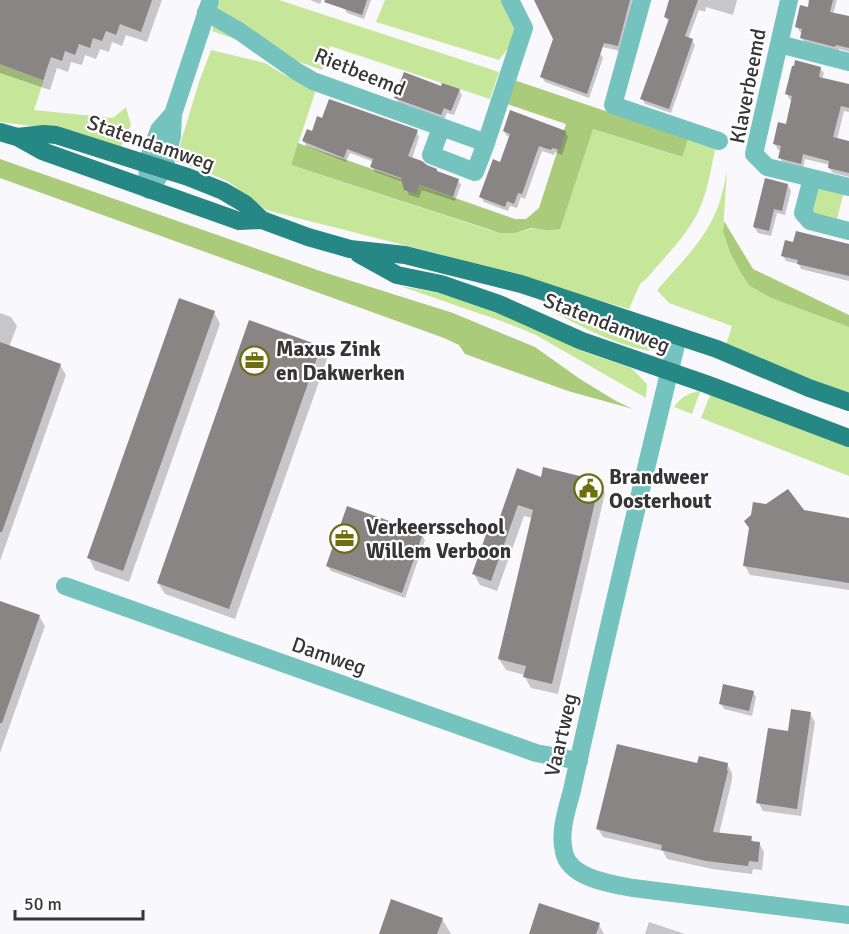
<svg xmlns="http://www.w3.org/2000/svg" width="849" height="934" viewBox="0 0 849 934" font-family="Signika,sans-serif">
	<style>
		.green { fill: #c6e79a }
		.forest { fill: #a9cb7a }
		.shadow { fill: #0003 }
		.building { fill: #898584 }
		.lines { fill: none; stroke-linecap: round; stroke-linejoin: round }
		.minor { stroke: #74c3be; stroke-width: 18 }
		.major { stroke: #258884; stroke-width: 18 }
		.labels { text-anchor: middle; stroke-width: 4.5; stroke-linejoin: round; paint-order: stroke }
		.street-label { font-size: 21px; fill: #363637; stroke: #fff }
		.poi-label { font-size: 21px; font-weight: bold; fill: #363637; stroke: #fff; text-anchor: start }
	</style>
	<rect width="100%" height="100%" fill="#f9f9fd"/>
	<path class="green" d="M220 0H279L499 72 490 99 330 46 322 70 212 31Z
		M385 0H510L524 28 499 60 376 22Z
		M211 50 265 63 281 73 316 90 291 165 489 230C499 232 509 235 519 232 526 230 531 228 538 229L593 129 681 157 688 139 716 146C711 167 708 190 699 210 689 233 663 259 647 278L640 284 629 309 443 255 266 210 229 182 204 171 175 161 199 82Z
		M0 59 46 73 34 110 113 118 126 107 131 125 120 149 48 128 0 122Z
		M727 170 723 232 731 255 742 275 750 286 771 298 849 327V393L725 348 732 326 669 303 657 290C677 267 701 244 714 216 721 202 724 186 727 170Z
		M818 186 844 192 837 219 812 213Z
		M400 286 451 295 513 315 582 351 631 368 647 384 646 398 534 334 504 322Z
		M538 303 634 329C643 334 653 338 654 348L648 351C608 342 573 323 538 303Z
		M699 391 700 392 692 414 674 407C681 397 687 394 699 391Z
		M710 395 732 402 849 446V476L701 418Z"/>
	<path class="forest" d="M514 80 688 139 682 157 593 129 560 229 548 230 531 228 515 233H500L291 165 298 143 515 219H526L539 208 566 124 507 104Z
		M0 159 323 272 453 313 535 347 580 379 616 401 633 409 568 391 465 354 459 345 444 338 0 178Z
		M724 221 753 269 849 315V327L771 298 750 286 742 275 731 255 723 232Z"/>
	<path class="shadow" d="M0 0H162L147 42 126 35 122 46 112 42 109 52 100 49 96 59 85 55 82 65 71 62 68 72 57 68 50 90 0 73Z
		M310 0H322L320 4Z
		M347 0H371L364 19 347 13 344 8Z
		M536 0H592L600 53 603 58 589 98 545 82 542 77 555 39Z
		M609 0H635L620 51 602 47Z
		M671 0H737L733 15 706 7 705 12 699 10 688 39 692 40 695 45 671 113 645 104 642 99 668 21 665 16Z
		M811 0H837L833 14 849 18V52L839 49 838 52 805 43 802 38 803 33 800 32 797 27 809 9Z
		M820 68 824 73 822 79 849 85V112L844 111 837 140 849 142V177L833 173 829 168 830 165 805 159 803 168 783 163 780 158 781 150H778L775 144 787 126 793 100H790L787 94Z
		M442 88 459 90 462 95 454 115 447 113 444 120 399 104 396 98Z
		M504 131 565 132 568 137 562 155 555 152 554 155 542 151 525 199 521 197 517 208 510 206 508 211 484 202 481 197 501 164 510 137 507 136Z
		M313 132H417L419 137 412 159 426 167 458 180 461 185 455 201 422 190 419 198 409 195 403 182 375 172 372 167 374 162 350 153 346 162 306 146 304 141Z
		M788 185 791 191 785 215 777 213 771 236 758 233 754 227Z
		M849 245V281L801 269 799 264 786 261 783 256Z
		M214 312 220 324 129 582 95 570 89 558Z
		M0 313 11 317 17 326 9 347 60 365 66 375 0 561Z
		M320 347 327 359 235 619 165 594 158 583Z
		M517 470 542 479 599 482 605 493 558 694 531 688 525 677V675L506 670 499 659 532 518 524 516 497 591 480 585 474 574 496 530Z
		M803 512 849 519V590L750 575 745 566 751 530Z
		M422 535 425 540 405 598 331 571 327 566Z
		M0 602 39 616 45 626 0 753Z
		M753 692 756 697 752 716 724 709 721 704Z
		M810 714 815 722 801 816 763 811 758 802 789 732Z
		M727 764 732 773V780L719 834 751 838 754 843H759L764 852 762 870 753 869 752 874 712 869 667 859 663 851 603 837 598 829 698 765Z
		M442 919 451 934H380Z
		M649 922 685 934H645Z
		M599 925 604 934H531Z"/>
	<path class="building" d="M0 0H152L141 32 120 24 116 35 106 31 102 41 93 38 90 48 79 44 75 55 65 51 62 61 51 57 43 80 0 64Z
		M325 0H367L362 15 324 2Z
		M534 0H630L618 46 604 43 587 94 540 77 553 39Z
		M669 0H698L685 36 693 39 669 109 640 99 669 19 664 17Z
		M809 0H833L830 12 849 16V48L836 45 835 47 800 38 802 29 795 27 800 5 808 7Z
		M795 60 821 67 819 77 849 84V108L841 106 833 137 849 141V173L828 168 829 161 803 154 801 164 778 158 781 146 773 144 778 122 786 124 792 96 785 94 792 66H794Z
		M404 72 441 86 442 83 460 89 451 111 444 108 441 115 394 98Z
		M329 99 418 130 408 156 422 161 427 165 437 169V171L459 179 453 197 419 185 416 194 404 190 401 178 370 167 373 159 347 149 344 158 302 141 307 129 312 131 317 116 322 118Z
		M510 110 566 131 560 150 552 148 551 150 539 146 522 194 518 193 514 204 507 201 505 207 479 197 493 159 500 162 510 134 503 131Z
		M765 178 788 184 782 211 774 209 769 231 753 227Z
		M796 231 849 244V276L797 264 798 260 781 256 785 240 793 242Z
		M179 298 215 311 123 571 87 558Z
		M249 320 321 346 229 609 157 583Z
		M0 342 61 364 2 532H0Z
		M543 467 600 481 552 684 523 677 526 666 498 659 533 510 518 505 491 581 472 574 489 526 496 528 517 468 541 477Z
		M788 489 804 510 849 518V583L743 566 749 528 744 521 751 515 753 502 766 504Z
		M347 506 423 533 402 593 326 566Z
		M0 601 40 615 2 723H0Z
		M723 684 754 691 749 711 719 704Z
		M791 709 811 712 797 809 756 803 768 728 788 731Z
		M617 744 697 763 699 756 728 763 727 770 728 771 713 832 752 836 751 841 760 842 758 862 749 861 748 866 706 861 661 850 662 845 596 829Z
		M391 899 443 918 437 934H379Z
		M539 903 600 923 596 934H529Z"/>
	<g class="lines">
		<path class="minor" d="M642 0 613 105 719 141
			M789 0 754 154 767 167 849 187
			M206 12 239 31 296 71 313 81 486 143 524 28 510 0
			M779 44 849 62
			M441 128 431 155 475 172 486 143
			M812 178 803 213 810 221 849 231
			M148 180 147 163 159 130 173 114
			M149 190 164 169 172 136 173 114 210 2
			M678 337C645 470 614 603 584 736 580 754 576 772 572 790 567 810 559 831 564 852 569 878 611 884 633 888L849 915
			M65 586 536 753 579 761"/>
		<path class="major" d="M0 132 17 137 42 151 239 221 262 220 308 237 350 249 405 255 521 284 717 349 809 388 849 402
			M17 137 44 134 56 135 188 177 223 191 245 204 262 220
			M359 254 397 275 441 284 499 304 582 341 706 384 849 438"/>
	</g>
	<defs>
		<symbol id="office-ring" viewBox="-11 -11 22 22"><circle r="9.5" fill="#fff" stroke="#6d6e0f" stroke-width="1.5"/><path d="M-6-3h4V-5.5h4V-3h4V5H-6ZM-1-4.5V-3h2v-1.5ZM-6 0V1H6V0Z" fill="#6d6e0f"/></symbol>
		<symbol id="civic-ring" viewBox="-11 -11 22 22"><circle r="9.5" fill="#fff" stroke="#6d6e0f" stroke-width="1.5"/><path d="M-.6-6.5H3V-4.5H.6V-3L4-1V1h2V6H-6V1h2V-1L-.6-3ZM-1.2 2.5V6h2.4V2.5Z" fill="#6d6e0f"/></symbol>
	</defs>
	<g fill-rule="evenodd">
		<use href="#office-ring" x="238" y="344" width="33" height="33"/>
		<use href="#civic-ring" x="572" y="472" width="33" height="33"/>
		<use href="#office-ring" x="328" y="522" width="33" height="33"/>
	</g>
	<g class="labels">
		<g class="street-label">
			<text transform="translate(360 72) rotate(22)" y="7">Rietbeemd</text>
			<text transform="translate(748 86) rotate(-79)" y="7">Klaverbeemd</text>
			<text transform="translate(151 143) rotate(19)" y="7">Statendamweg</text>
			<text transform="translate(607 323) rotate(21)" y="7">Statendamweg</text>
			<text transform="translate(329 656) rotate(19)" y="7">Damweg</text>
			<text transform="translate(561 735) rotate(-77)" y="7">Vaartweg</text>
		</g>
		<g class="poi-label">
			<text x="276" y="356">Maxus Zink<tspan x="276" dy="24">en Dakwerken</tspan></text>
			<text x="609" y="484">Brandweer<tspan x="609" dy="24">Oosterhout</tspan></text>
			<text x="366" y="534">Verkeersschool<tspan x="366" dy="24">Willem Verboon</tspan></text>
		</g>
	</g>
	<path d="M15 910v9h128v-9" fill="none" stroke="#363637" stroke-width="3"/>
	<text x="24" y="910" font-size="18" fill="#363637" stroke="#ffffff" stroke-width="4.5" paint-order="stroke">50 m</text>
</svg>
